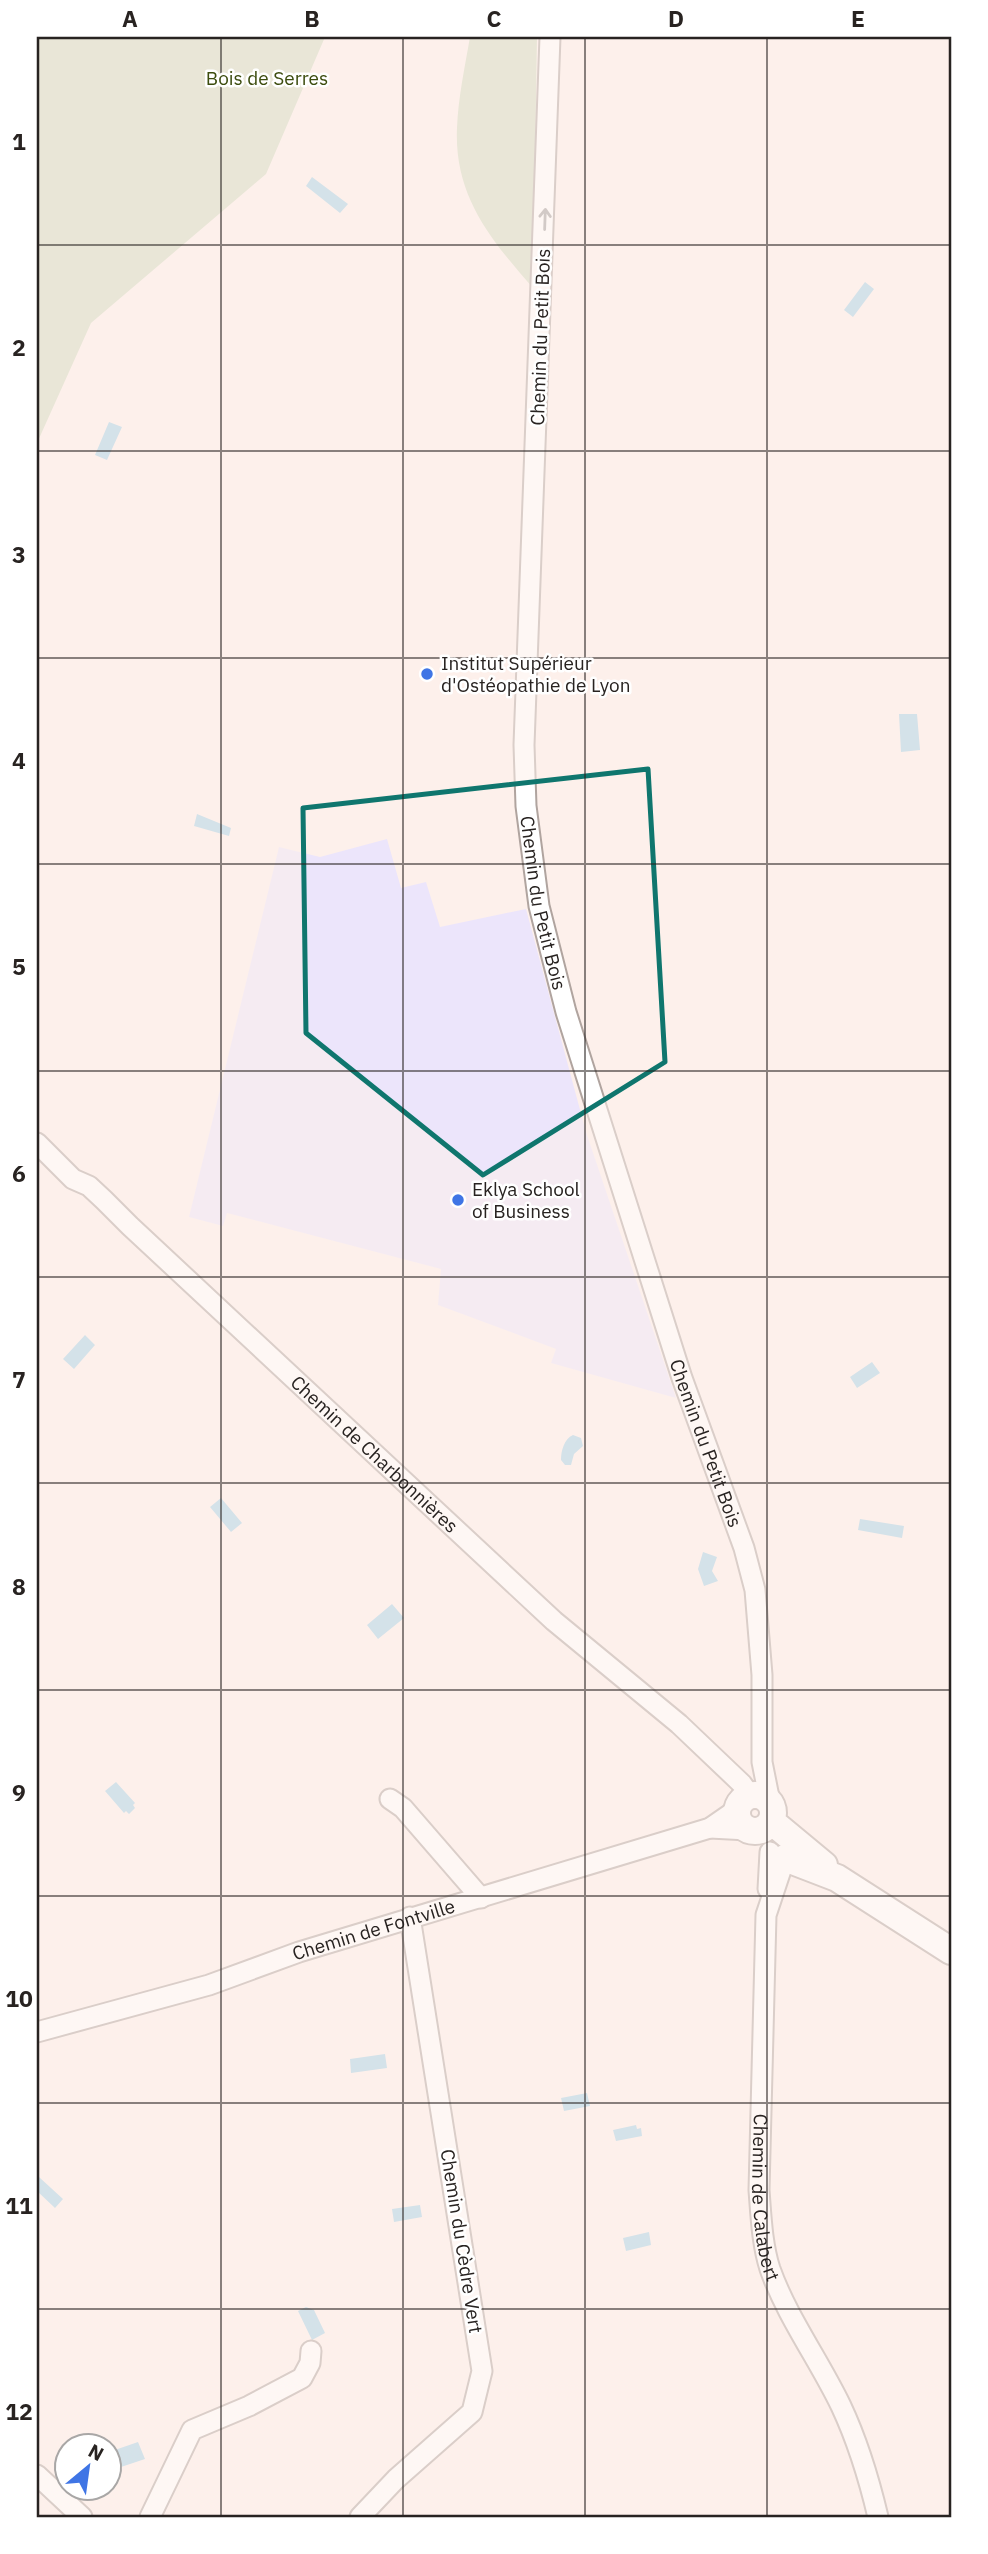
<svg xmlns="http://www.w3.org/2000/svg" width="988" height="2554" viewBox="0 0 988 2554" font-family="'IBM Plex Sans',sans-serif">
	<style>
		.education { fill: #ece5fb }
		.green { fill: #d0d9bf }
		.water { fill: #a3d0e6 }
		.lines { fill: none; stroke-linecap: round; stroke-linejoin: round }
		.street-casing { stroke: #b0a49f; stroke-width: 23 }
		.secondary-casing { stroke: #b0a49f; stroke-width: 30 }
		.street { stroke: #fff; stroke-width: 19 }
		.secondary { stroke: #fff; stroke-width: 26 }
		.oneway { stroke: #9e9c9b }
		.marked { fill: none; stroke: #0f766e; stroke-width: 5; stroke-linejoin: round }
		.grid { fill: none; stroke: #282321; stroke-width: 2; stroke-opacity: 0.55 }
		.poi-dot { fill: #3f75e5; stroke: #fff; stroke-width: 2.5 }
		.labels { text-anchor: middle; stroke-width: 5; stroke-linejoin: round; paint-order: stroke }
		.park-label { font-size: 19px; fill: #3c4c0e; stroke: #fff }
		.street-label { font-size: 19px; fill: #282321; stroke: #fff }
		.poi-label { font-size: 19px; fill: #282321; stroke: #fff; text-anchor: start }
		.neatline { fill: none; stroke: #282321; stroke-width: 2.5 }
		.grid-label { font-size: 23px; text-anchor: middle; font-weight: bold; fill: #282321 }
	</style>
	<rect width="100%" height="100%" fill="#fdf0eb"/>
	<path class="education" d="M387 839 401 888 426 882 440 927 526 909 586 1132 676 1398 551 1363 556 1349 438 1305 441 1269 227 1213 223 1226 189 1217 279 847 320 857Z"/>
	<path class="green" d="M37 37H325L266 174 91 323 37 443Z
		M470 37H537L533 288C491 240 454 196 457 128 458 98 465 66 470 37Z"/>
	<path class="water" d="M312 177 348 204 340 213 306 186Z
		M865 282 874 289 853 317 844 310Z
		M109 422 122 427 107 460 95 455Z
		M899 714H917L920 750 901 752Z
		M197 814 231 828 229 836 194 826Z
		M85 1335 95 1345 74 1369 63 1359Z
		M872 1362 880 1373 857 1388 850 1377Z
		M573 1435 581 1438 583 1446 574 1454 571 1465H565L561 1460C561 1451 564 1439 573 1435Z
		M221 1498 242 1523 231 1532 210 1507Z
		M860 1519 904 1526 902 1538 858 1530Z
		M703 1552 717 1557 712 1571 718 1581 704 1586 698 1569Z
		M392 1604 404 1618 378 1639 367 1625Z
		M116 1782 135 1803 133 1805 135 1808 129 1814 126 1811 124 1813 105 1791Z
		M385 2054 387 2068 351 2073 350 2059Z
		M587 2093 590 2106 564 2111 561 2098Z
		M636 2125 637 2129 641 2128 642 2136 616 2141 613 2130Z
		M39 2177 63 2199 55 2208 37 2191V2180Z
		M420 2205 422 2217 394 2222 392 2209Z
		M649 2232 651 2245 626 2251 623 2238Z
		M306 2307 314 2310 325 2333 312 2340 298 2311Z
		M138 2442 145 2459 112 2470 109 2452Z"/>
	<g class="lines">
		<defs>
			<g id="street">
				<path id="s1" d="M550 37 524 745 526 806 539 906 566 1012 682 1378 744 1548 755 1590 762 1675V1762L770 1802"/>
				<path id="s2" d="M37 1143 73 1179 89 1186 104 1200 130 1226 554 1621 679 1724 742 1784 750 1795"/>
				<path d="M390 1799 403 1808 481 1898"/>
				<path d="M710 1828 748 1830"/>
				<path id="s3" d="M785 1858 766 1915 759 2190C761 2216 762 2244 770 2269 787 2317 819 2360 841 2406 858 2442 869 2479 878 2517"/>
				<path d="M768 1889 770 1852"/>
				<path id="s4" d="M37 2032 209 1985 299 1952 710 1828 736 1810"/>
				<path d="M37 2475 82 2517"/>
				<path d="M150 2517 192 2430 249 2406 302 2378 310 2363 311 2351"/>
				<path d="M360 2517 396 2479 472 2412 482 2371 410 1917"/>
			</g>
			<path id="secondary" d="M737 1813a18 18 0 1 1 36 0a18 18 0 1 1-36 0Z
				M771 1821 824 1865
				M785 1858 837 1878 951 1951"/>
		</defs>
		<use href="#street" class="street-casing"/>
		<use href="#secondary" class="secondary-casing"/>
		<use href="#street" class="street"/>
		<use href="#secondary" class="secondary"/>
	</g>
	<defs><path id="oneway-shaft" d="M-6 0H5M1.5-3L5.5 0L1.5 3" fill="none" stroke-width="1.6" stroke-linecap="round" stroke-linejoin="round" transform="scale(1.75)"/></defs>
	<use class="oneway" href="#oneway-shaft" transform="translate(545 219) rotate(-88)"/>
	<path d="M0 0H988V2554H0ZM648 769 665 1062 483 1175 306 1033 303 808Z" fill="#fdf0eb" fill-opacity=".55" fill-rule="evenodd"/>
	<path class="marked" d="M648 769 665 1062 483 1175 306 1033 303 808Z"/>
	<path class="grid" d="M221 37V2517M403 37V2517M585 37V2517M767 37V2517M37 245H951M37 451H951M37 658H951M37 864H951M37 1071H951M37 1277H951M37 1483H951M37 1690H951M37 1896H951M37 2103H951M37 2309H951"/>
	<g class="poi-dot">
		<circle cx="427" cy="674" r="7"/>
		<circle cx="458" cy="1200" r="7"/>
	</g>
	<g class="labels">
		<g class="park-label">
			<text x="267" y="85">Bois de Serres</text>
		</g>
		<g class="street-label">
			<text transform="translate(540 337) rotate(-88)" y="7">Chemin du Petit Bois</text>
			<text dy="7" stroke="none"><textPath href="#s1" startOffset="868">Chemin du Petit Bois</textPath></text>
			<text dy="7" stroke="none"><textPath href="#s1" startOffset="1433">Chemin du Petit Bois</textPath></text>
			<text dy="7" stroke="none"><textPath href="#s2" startOffset="460">Chemin de Charbonnières</textPath></text>
			<text dy="7" stroke="none"><textPath href="#s4" startOffset="352">Chemin de Fontville</textPath></text>
			<text dy="7" stroke="none"><textPath href="#s3" startOffset="343">Chemin de Calabert</textPath></text>
			<text transform="translate(462 2241) rotate(81)" y="7">Chemin du Cèdre Vert</text>
		</g>
		<g class="poi-label">
			<text x="441" y="670">Institut Supérieur<tspan x="441" dy="22">d'Ostéopathie de Lyon</tspan></text>
			<text x="472" y="1196">Eklya School<tspan x="472" dy="22">of Business</tspan></text>
		</g>
	</g>
	<rect width="988" height="2554" fill="none" stroke="#ffffff" stroke-width="77"/>
	<g transform="translate(88 2467) rotate(29)"><circle r="33" fill="#ffffff" stroke="#a9a7a6" stroke-width="2"/>
	<path d="M0-5L12 26L0 18L-12 26Z" fill="#3f75e5"/>
	<text y="-10" font-size="19" font-weight="bold" text-anchor="middle" fill="#282321">N</text>
	</g>
	<rect x="38" y="38" width="912" height="2478" class="neatline"/>
	<g class="grid-label">
		<text x="130" y="27">A</text>
		<text x="312" y="27">B</text>
		<text x="494" y="27">C</text>
		<text x="676" y="27">D</text>
		<text x="858" y="27">E</text>
		<text x="19" y="150">1</text>
		<text x="19" y="356">2</text>
		<text x="19" y="563">3</text>
		<text x="19" y="769">4</text>
		<text x="19" y="975">5</text>
		<text x="19" y="1182">6</text>
		<text x="19" y="1388">7</text>
		<text x="19" y="1595">8</text>
		<text x="19" y="1801">9</text>
		<text x="19" y="2007">10</text>
		<text x="19" y="2214">11</text>
		<text x="19" y="2420">12</text>
	</g>
</svg>
